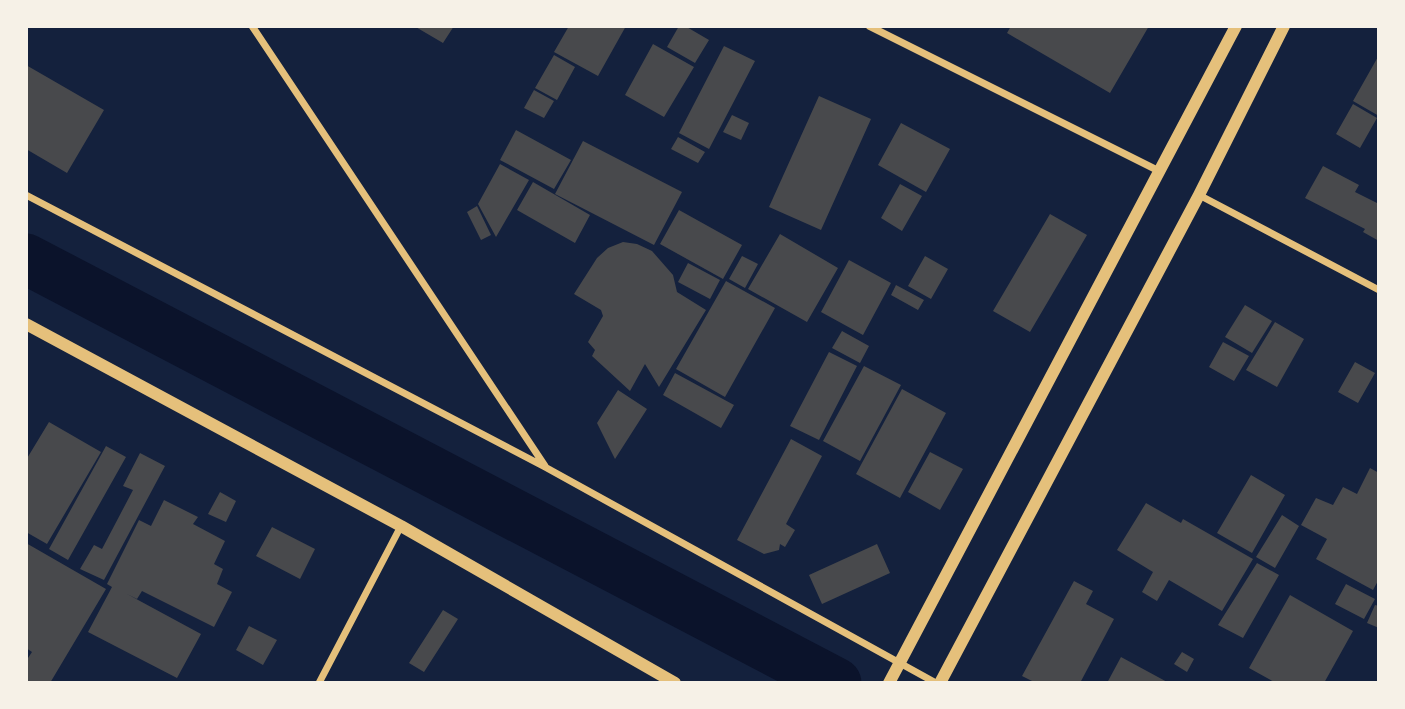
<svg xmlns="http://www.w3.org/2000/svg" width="1405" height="709" viewBox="0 0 1405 709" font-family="Literata,serif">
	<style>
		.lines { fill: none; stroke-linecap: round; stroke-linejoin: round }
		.canal { stroke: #0b132b; stroke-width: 51 }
		.building { fill: #48494c }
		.minor { stroke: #e5c07b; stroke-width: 7 }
		.tertiary { stroke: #e5c07b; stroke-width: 12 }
	</style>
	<rect width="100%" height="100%" fill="#14213d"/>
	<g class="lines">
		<path class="canal" d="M26 259 836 683"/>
	</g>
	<path class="building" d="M414 26H454L443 43Z
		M569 26H626L598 76 554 52Z
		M679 26H685L709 40 695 63 667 47Z
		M1011 26H1149L1110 93 1007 33Z
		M653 44 694 67 664 117 625 95Z
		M724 46 755 61 709 149 679 133Z
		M554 55 575 67 557 100 535 88Z
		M1379 55V116L1353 101Z
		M26 65 104 110 67 173 26 149Z
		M534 90 554 101 544 118 524 108Z
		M819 96 871 119 821 230 769 207Z
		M1353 104 1377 118 1360 148 1336 134Z
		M732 115 749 123 741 140 723 132Z
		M901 123 950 149 926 192 878 165Z
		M516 130 571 160 554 189 500 160Z
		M678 137 705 152 698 163 671 149Z
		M583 141 682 192 654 245 555 194Z
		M500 164 529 180 496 237 478 204Z
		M1323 166 1359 185 1355 192 1379 204V241L1363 232 1365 229 1305 198Z
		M533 182 590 215 575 243 517 210Z
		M900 184 922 196 902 231 881 218Z
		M477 206 491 235 481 240 467 212Z
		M679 210 742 245 723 279 660 244Z
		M1050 214 1087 235 1030 332 993 311Z
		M780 234 838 268 807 322 748 289Z
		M623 242 637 244 652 251 673 275 677 292 706 310 659 387 645 364 630 391 592 356 595 350 588 342 603 316 601 310 574 294 597 258 608 248Z
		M742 256 758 264 745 288 729 279Z
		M925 256 948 269 931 299 908 286Z
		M849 260 891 283 863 335 821 312Z
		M688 263 720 280 710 299 678 282Z
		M726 281 775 308 725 397 676 369Z
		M896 285 924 300 918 310 891 295Z
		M1245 305 1272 321 1252 353 1225 337Z
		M1275 322 1304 339 1277 387 1246 370Z
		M842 331 869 346 860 363 832 348Z
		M1223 342 1249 356 1234 381 1209 367Z
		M829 352 857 366 819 440 790 426Z
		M1355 362 1375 373 1358 403 1338 392Z
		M864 366 901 385 860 461 823 441Z
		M675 373 734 405 721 428 663 395Z
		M902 389 946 413 900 498 856 474Z
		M618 390 647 409 615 459 597 423Z
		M49 422 101 452 47 544 26 532V460Z
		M791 439 822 456 786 524 795 530 785 547 780 544 779 550 764 554 737 540Z
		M106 446 126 457 68 560 49 549Z
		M930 452 963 469 940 510 908 492Z
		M140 453 165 466 104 580 80 569 94 545 102 549 133 490 123 486Z
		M1370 468 1379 473V579L1373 590 1316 559 1327 539 1301 525 1316 498 1333 505 1343 487 1357 494Z
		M1251 475 1285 495 1252 553 1217 533Z
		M220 492 236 501 226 522 208 514Z
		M164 500 198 517 193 524 225 541 214 564 223 569 217 584 232 592 214 627 142 591 137 599 127 594 201 634 177 678 88 632 112 587 107 584 139 520 151 526Z
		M1146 503 1181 523 1183 519 1253 559 1222 611 1169 580 1157 601 1142 592 1153 572 1117 550Z
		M1282 515 1299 526 1275 568 1256 557Z
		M272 527 315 549 300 579 256 556Z
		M26 543 106 589 50 683H26V661L32 652 26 648Z
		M877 544 890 573 822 604 809 575Z
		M1257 563 1279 575 1243 638 1218 625Z
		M1074 581 1093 591 1086 604 1114 619 1080 683H1036L1022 676Z
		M1346 584 1375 599 1364 619 1335 604Z
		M1290 595 1353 631 1324 683H1276L1249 668Z
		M1375 605 1379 606V628L1367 623Z
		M443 610 458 619 424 672 409 663Z
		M249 626 277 640 263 665 236 650Z
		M1182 652 1194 659 1187 672 1174 664Z
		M1121 657 1169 683H1107Z"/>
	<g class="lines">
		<path class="minor" d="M252 26 545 466
			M869 26 1159 171
			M26 195 545 467 936 683
			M1199 195 1379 290
			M319 683 401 526"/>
		<path class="tertiary" d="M26 324 401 526 675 683
			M889 683 1236 26
			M940 683 1199 195 1284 26"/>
	</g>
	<rect width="1405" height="709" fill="none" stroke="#f6f1e7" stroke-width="56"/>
</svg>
